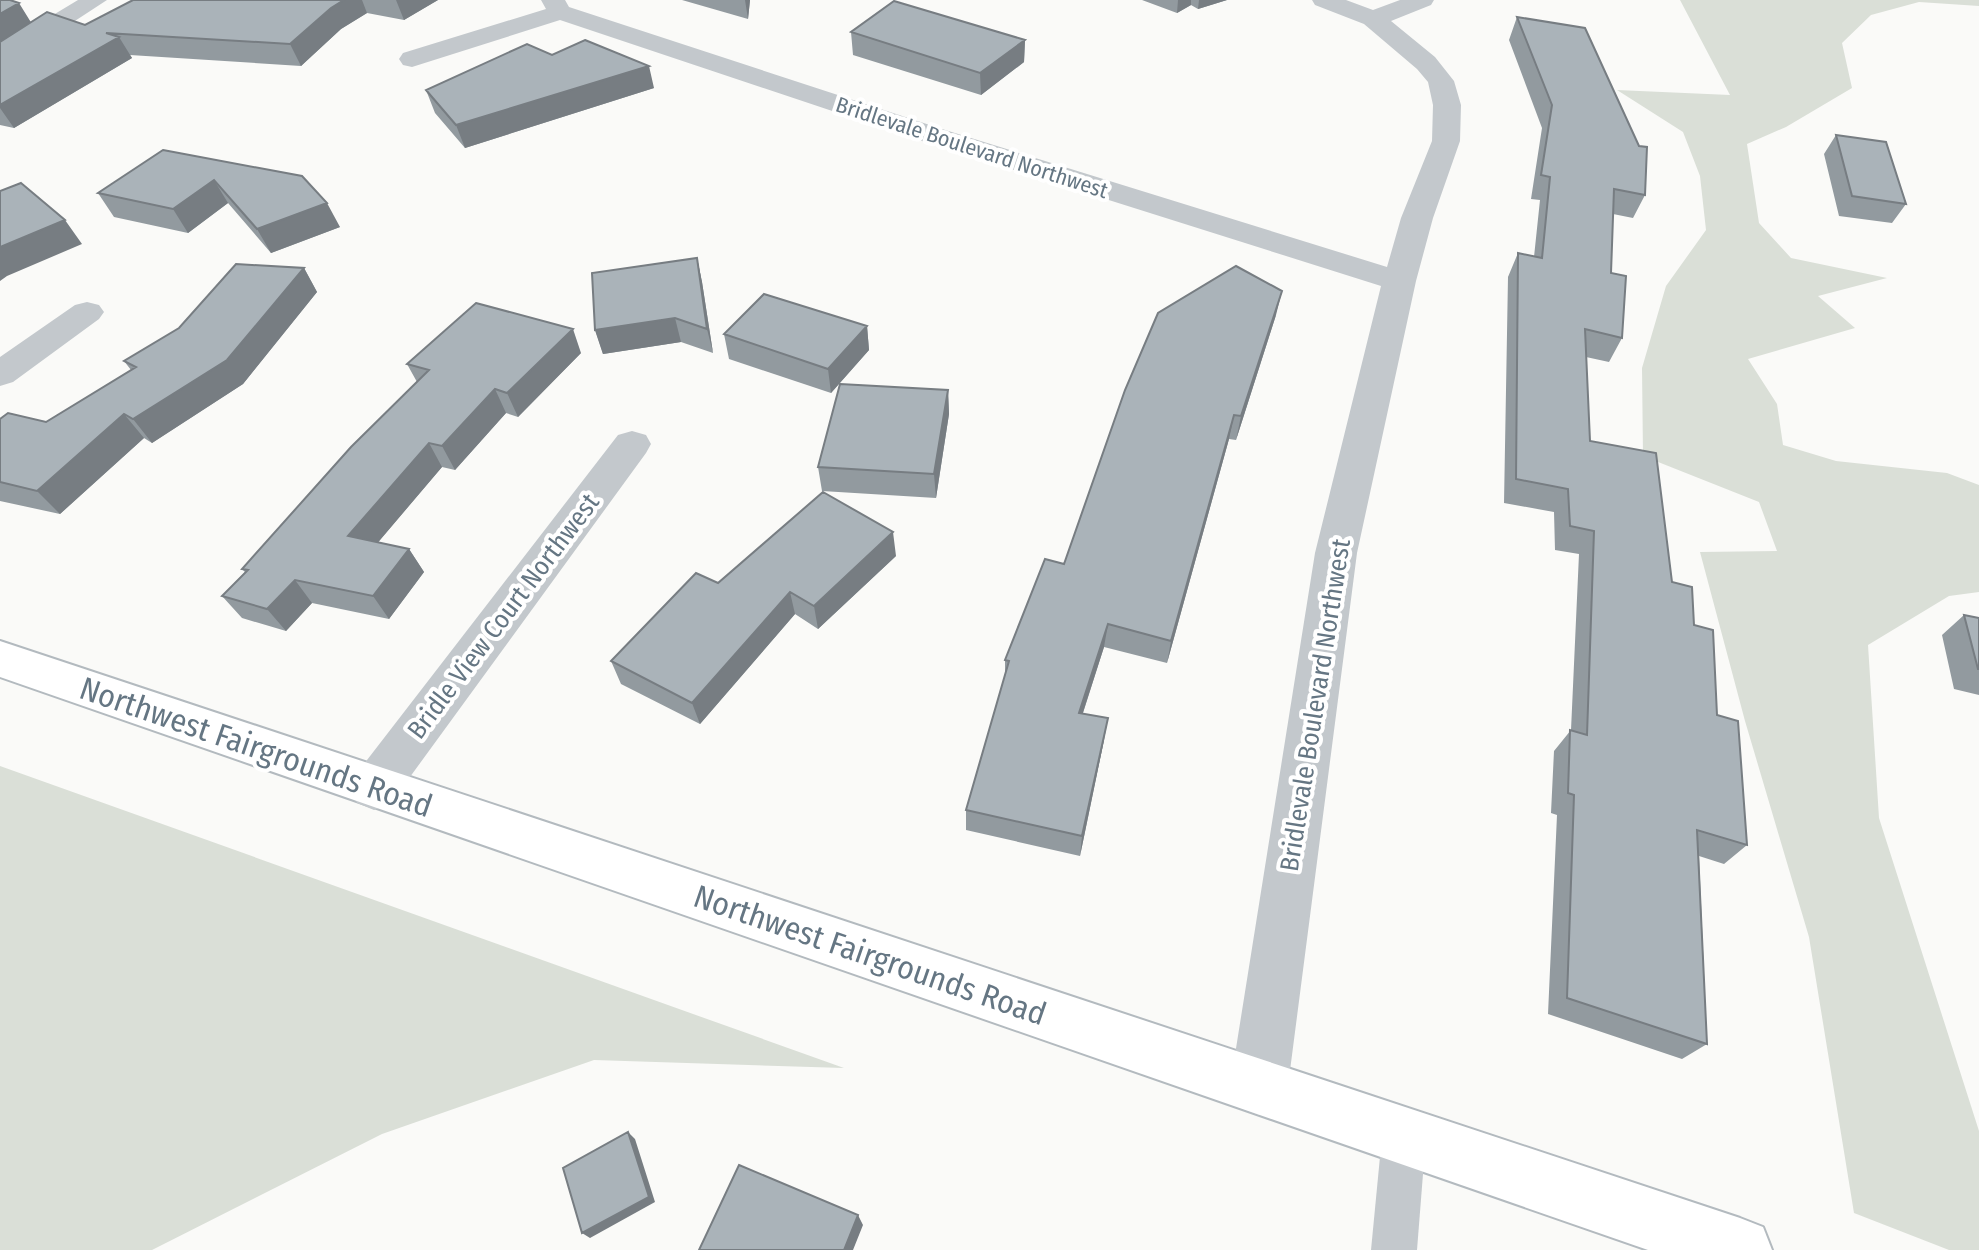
<svg xmlns="http://www.w3.org/2000/svg" width="1979" height="1250" viewBox="0 0 1979 1250" font-family="'Fira Sans Condensed',sans-serif">
	<style>
		.green { fill: #dadfd7 }
		.lines { fill: none; stroke-linecap: round; stroke-linejoin: round }
		.secondary-casing { stroke: #b3babf; stroke-width: 4 }
		.service { fill: #c3c8cc; fill-rule: evenodd }
		.minor { fill: #c3c8cc; fill-rule: evenodd }
		.secondary { fill: #fff; fill-rule: evenodd }
		.wall { fill: #929a9f }
		.shaded-wall { fill: #777d82 }
		.building { fill: #aab3b9; stroke: #777d82; stroke-width: 2 }
		.labels { text-anchor: middle; stroke-width: 8; stroke-linejoin: round; paint-order: stroke }
		.far-street-label { font-size: 22px; fill: #657683; stroke: #fff }
		.street-label { font-size: 26px; fill: #657683; stroke: #fff }
		.near-street-label { font-size: 32px; fill: #657683; stroke: #fff }
	</style>
	<rect width="100%" height="100%" fill="#fafaf8"/>
	<path class="green" d="M1680 0H1979V6L1919 2 1871 15 1842 43 1852 88 1786 127 1747 144 1759 223 1791 258 1887 278 1818 296 1855 328 1748 359 1777 404 1783 445 1836 461 1947 473 1979 485V592L1949 596 1868 645 1879 818 1979 1131V1250H1949L1854 1213 1809 937 1745 721 1700 552 1777 551 1759 502 1643 456 1642 368 1666 286 1706 230 1700 176 1683 132 1617 90 1730 95Z
		M0 766 844 1068 594 1060 382 1134 152 1250H0Z"/>
	<g class="lines">
		<defs>
			<path id="secondary" d="M0 641 1740 1218 1763 1227 1772 1250H1648L0 677Z"/>
		</defs>
		<use href="#secondary" class="secondary-casing"/>
		<path class="service" d="M1404 1114 1419 1121 1426 1136 1417 1250H1371L1382 1136 1389 1121Z"/>
		<path class="minor" d="M78 0H107L9 64 0 66V47Z
			M541 0H565L569 7 942 129 1387 267 1401 218 1432 141 1433 105 1428 82 1417 69 1364 24 1315 5 1312 0H1346L1373 10 1400 0H1434L1431 5 1391 21 1435 57 1454 81 1461 105 1460 141 1433 218 1416 281 1357 553 1288 1086 1280 1107 1259 1115 1238 1107 1230 1086 1315 553 1381 286 922 141 560 20 412 67 403 65 399 59 403 53 546 9Z
			M87 302 99 305 104 312 99 319 13 382 0 386V357L75 305Z
			M632 431 646 435 651 444 646 453 391 803 374 810 357 803 349 788 357 773 618 435Z"/>
		<use href="#secondary" class="secondary"/>
	</g>
	<path class="wall" d="M0 0 31 22 85 25 133 0H438L404 20 367 13 341 29 301 66 130 55 132 58 14 128 0 125Z
		M682 0H750L748 19Z
		M1142 0H1227L1198 9 1191 5 1177 13Z
		M1517 17 1645 195 1633 218 1613 214 1611 273 1622 338 1609 362 1586 357 1590 441 1672 582 1694 625 1717 715 1747 845 1724 864 1699 856 1707 1044 1682 1059 1548 1014 1557 815 1551 813 1554 751 1571 730 1579 554 1555 550 1554 512 1504 503 1508 277 1518 253 1534 257 1540 200 1531 199 1542 128 1509 40Z
		M851 32 1025 40 1024 62 981 95 853 55Z
		M552 55 654 88 465 148 435 113 426 90Z
		M1836 135 1906 204 1892 223 1839 216 1824 154Z
		M163 150 340 227 271 253 228 203 188 233 114 217 98 193Z
		M697 258 702 282 713 353 681 342 603 354 595 330Z
		M304 268 317 292 243 384 152 443 144 438 60 514 0 501V419L46 422 131 370 124 361Z
		M1276 315 1236 440 1229 439 1167 663 1104 647 1083 713 1104 740 1080 856 966 830V810L1005 676V660L1064 564Z
		M867 326 869 350 831 393 729 359 724 334Z
		M581 353 518 417 506 413 455 470 442 467 378 542 409 549 424 572 389 619 312 603 286 631 242 618 222 596 245 572 242 569 417 382 407 364Z
		M948 390 949 414 936 498 822 491 818 467Z
		M896 556 818 629 795 614 700 724 621 684 611 661 718 583Z
		M1964 615 1979 618V695L1954 689 1942 635Z"/>
	<path class="shaded-wall" d="M344 0H362L367 13 341 29 301 66 290 44 331 8Z
		M396 0H438L404 20Z
		M745 0H750L748 19Z
		M1178 0H1191V5L1177 13Z
		M1199 0H1227L1198 9Z
		M19 3 32 24 0 44V14Z
		M119 37 132 58 14 128 0 108V105Z
		M1025 40 1024 62 981 95 980 73Z
		M649 66 654 88 465 148 456 125Z
		M214 180 228 203 188 233 173 209Z
		M327 203 340 227 271 253 257 229Z
		M65 220 82 244 7 276 0 281V247Z
		M697 258 702 282 713 353 707 329Z
		M304 268 317 292 243 384 152 443 133 419Z
		M1282 291 1276 315 1236 440 1241 416Z
		M675 318 681 342 603 354 595 330Z
		M867 326 869 350 831 393 828 369Z
		M573 329 581 353 518 417 507 393Z
		M495 389 506 413 455 470 442 446Z
		M948 390 949 414 936 498 934 474Z
		M124 414 144 438 60 514 37 491Z
		M1234 415 1229 439 1167 663 1171 641Z
		M429 443 442 467 364 559 348 536Z
		M893 532 896 556 818 629 814 606Z
		M409 549 424 572 389 619 373 596Z
		M295 580 312 603 286 631 267 609Z
		M790 592 795 614 700 724 692 703Z
		M1108 624 1104 647 1076 734 1079 713Z
		M1108 718 1104 740 1080 856 1082 836Z
		M628 1132 635 1139 655 1202 590 1238 582 1233Z
		M858 1215 863 1225 853 1250H844Z"/>
	<path class="building" d="M0 0H10L19 3 0 14Z
		M133 0H344L331 8 290 44 106 33 119 37 0 105V42L47 12 85 25Z
		M894 1 1025 40 980 73 851 32Z
		M1517 17 1585 28 1639 146 1647 147 1645 195 1614 189 1611 273 1626 276 1622 338 1585 329 1590 441 1656 453 1672 582 1692 587 1694 625 1713 630 1717 715 1738 721 1747 845 1697 830 1707 1044 1567 998 1574 795 1568 793 1570 730 1587 735 1594 531 1570 526 1568 489 1516 479 1518 253 1542 258 1550 177 1541 175 1552 105Z
		M585 40 649 66 456 125 426 90 527 44 552 55Z
		M1836 135 1886 142 1906 204 1852 196Z
		M163 150 302 176 327 203 257 229 214 180 173 209 98 193Z
		M21 183 65 220 0 247V191Z
		M697 258 707 329 675 318 595 330 592 273Z
		M236 264 304 268 227 360 133 419 124 414 37 491 0 482V419L8 413 46 422 136 367 124 361 179 328Z
		M1236 266 1282 291 1241 416 1234 415 1171 641 1108 624 1079 713 1108 718 1082 836 966 810 1009 661 1005 660 1045 559 1064 564 1125 390 1158 313Z
		M764 294 867 326 828 369 724 334Z
		M476 303 573 329 507 393 495 389 442 446 429 443 348 536 409 549 373 596 295 580 267 609 222 596 248 570 242 569 351 447 429 370 407 364Z
		M840 384 948 390 934 474 818 467Z
		M823 492 893 532 814 606 790 592 692 703 611 661 696 573 718 583Z
		M1964 615 1979 618V669H1978Z
		M628 1132 649 1197 582 1233 563 1168Z
		M739 1165 858 1215 844 1250H699Z"/>
	<g class="labels">
		<g class="far-street-label">
			<text transform="translate(972 147) rotate(18)" y="8">Bridlevale Boulevard Northwest</text>
		</g>
		<g class="street-label">
			<text transform="translate(503 616) rotate(-53)" y="9">Bridle View Court Northwest</text>
			<text transform="translate(1315 705) rotate(-81)" y="9">Bridlevale Boulevard Northwest</text>
		</g>
		<g class="near-street-label">
			<text transform="translate(256 747) rotate(19)" y="11">Northwest Fairgrounds Road</text>
			<text transform="translate(870 955) rotate(19)" y="11">Northwest Fairgrounds Road</text>
		</g>
	</g>
</svg>
